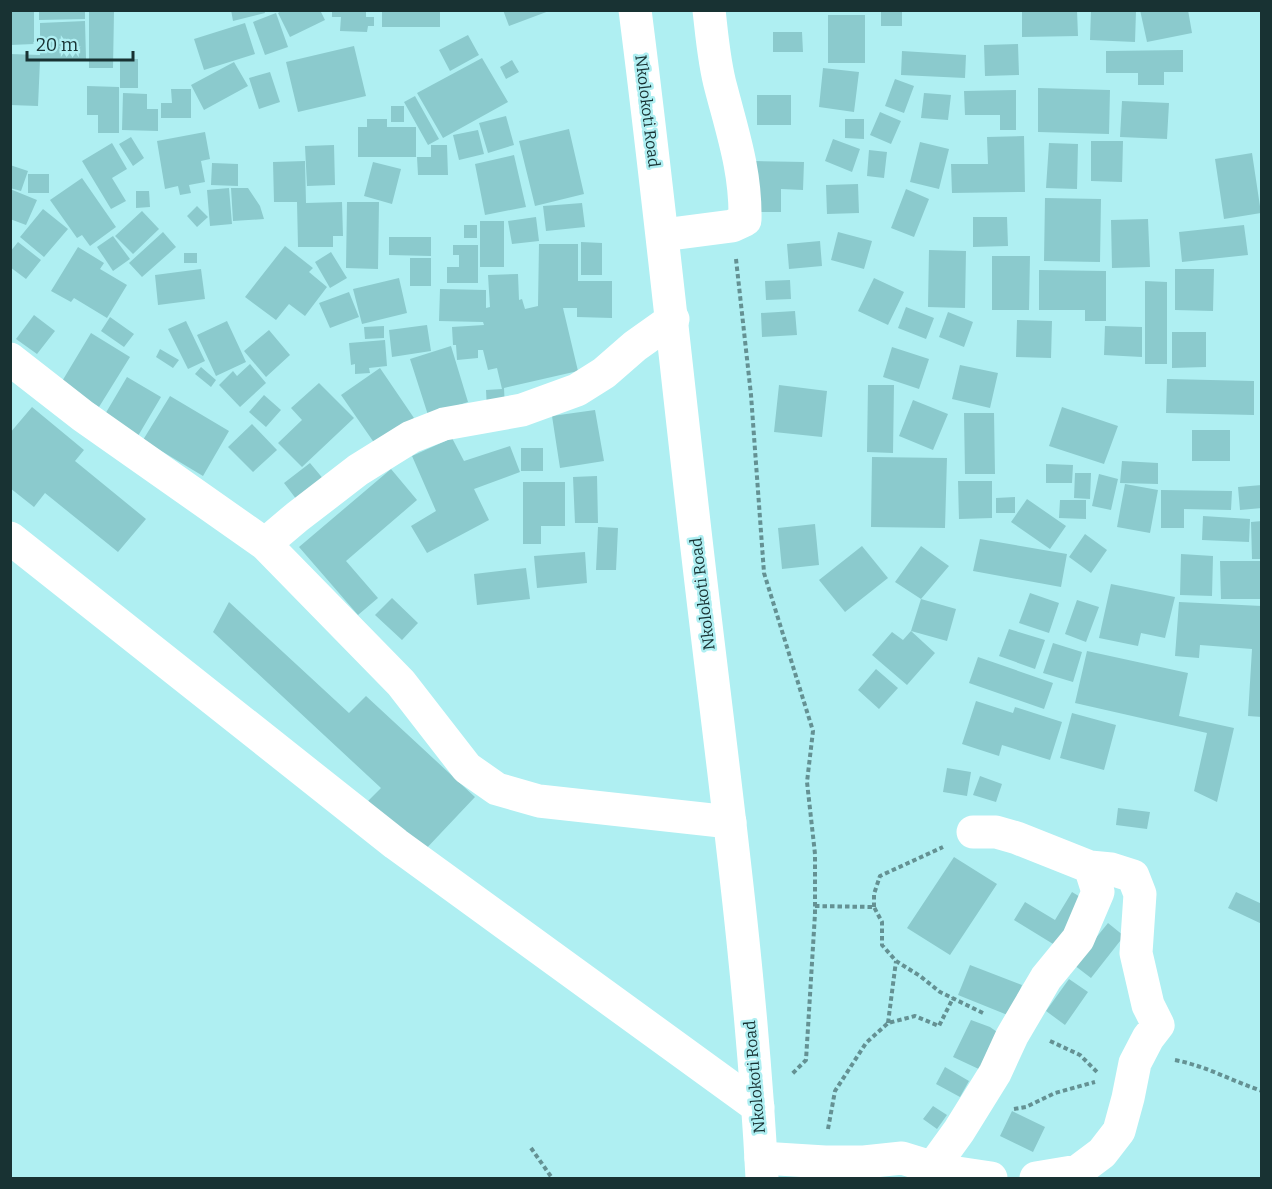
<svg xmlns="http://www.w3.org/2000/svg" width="1272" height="1189" viewBox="0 0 1272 1189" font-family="Bitter,serif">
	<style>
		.building { fill: #8bcacd }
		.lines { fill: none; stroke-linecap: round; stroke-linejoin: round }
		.path { stroke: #649193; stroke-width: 4; stroke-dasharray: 4.5 3; stroke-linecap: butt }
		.street { stroke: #fff; stroke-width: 33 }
		.secondary { stroke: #fff; stroke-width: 33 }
		.labels { text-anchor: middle; stroke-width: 5; stroke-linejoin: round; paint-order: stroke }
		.street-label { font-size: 16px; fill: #183233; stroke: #afeff2 }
	</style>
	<rect width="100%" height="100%" fill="#afeff2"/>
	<path class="building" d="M10 10H34V44L10 45Z
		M39 10H85V19L39 20Z
		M231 10H264L265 13 233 21Z
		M283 10H320L325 20 290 37 278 13Z
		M332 10 366 12V17H374V26H368L367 32 340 31 341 17H332Z
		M382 10H440V27H382Z
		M503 10H549V11L509 26Z
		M881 10H902V26H881Z
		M1022 10H1077L1078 36 1022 37Z
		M1091 10 1136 11 1135 42 1090 40Z
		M1140 10H1188L1192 33 1147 42Z
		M89 12H114L113 68H89Z
		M276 13 288 47 265 55 253 22Z
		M828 15H865V63H828Z
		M85 21 86 59 40 60 38 106 10 105V54L40 55V23Z
		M245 23 255 54 204 70 194 39Z
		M773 32H802L803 52H773Z
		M468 35 479 55 450 71 439 50Z
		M1018 44 1019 75 985 76 984 45Z
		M354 46 366 96 298 112 286 62Z
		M1183 50V72H1164V85H1138V73H1106V51Z
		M902 51 966 55 965 78 901 75Z
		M482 58 508 102 443 138 417 93Z
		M120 59H138V88H120Z
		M512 60 519 72 506 79 500 67Z
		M234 62 248 86 204 110 191 85Z
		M823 68 859 72 854 112 819 107Z
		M270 72 280 102 259 109 249 78Z
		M895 79 914 86 904 113 885 106Z
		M87 86 119 87V133H98V115H87Z
		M1038 88 1110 90 1109 134 1038 132Z
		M171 89H191V118H161V103H172Z
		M1016 90V130H1000V115H965L964 91Z
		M123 93 147 94V109H158V131L122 130Z
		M924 93 951 95 948 120 921 118Z
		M757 95H791V125H757Z
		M415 96 439 139 428 145 404 102Z
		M1122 101 1169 103 1167 139 1120 137Z
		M391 106H404V122H391Z
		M880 112 901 121 891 144 870 135Z
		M506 116 514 145 488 153 479 123Z
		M367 119H387V127H416V157H358V127H367Z
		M845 119H864V139L845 138Z
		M569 129 584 194 535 206 519 141Z
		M478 130 484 154 459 160 453 135Z
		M205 132 210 159 201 161 205 182 189 185 191 193 180 195 178 186 165 189 157 141Z
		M1024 136 1025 192 952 193 951 164H988L987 137Z
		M131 137 144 158 133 166 119 144Z
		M833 139 860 149 852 172 825 161Z
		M1091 141H1123L1122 182 1091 181Z
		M920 142 949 149 939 189 910 182Z
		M112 143 127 169 112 178 126 201 111 209 82 161Z
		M1049 143 1078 144 1077 189 1046 188Z
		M334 145 335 185 307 186 305 146Z
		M431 145H447L448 175H418L417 157H431Z
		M869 150 887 152 884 178 867 176Z
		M1252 153 1261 213 1224 219 1215 159Z
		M514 155 526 207 485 215 475 164Z
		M305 161 306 203 342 202 343 236H333V247H298L297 202H274L273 162Z
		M754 161 804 162 803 190 781 189V212H753Z
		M373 162 401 169 392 204 364 196Z
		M212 163 238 164V186L211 185Z
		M10 165 28 171 21 191 10 188Z
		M28 174H49V193H28Z
		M82 178 116 227 90 246 82 235 77 238 50 200Z
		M858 184 859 213 827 214 826 185Z
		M229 188 232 224 210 226 207 190Z
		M231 188H248L260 206 264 219 233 221Z
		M10 189 37 200 26 225 10 219Z
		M906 189 929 199 914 237 891 228Z
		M136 191H149L150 207 136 208Z
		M1045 198 1101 199 1100 262 1044 261Z
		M347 202H379L378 269 346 268Z
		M582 203 585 227 546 231 543 206Z
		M197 206 208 217 197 227 187 216Z
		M43 209 68 229 44 257 20 237Z
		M142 211 159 229 133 254 115 236Z
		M536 217 539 241 512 244 508 221Z
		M973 217H1007L1008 246 973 247Z
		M1148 219 1150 267 1112 268 1111 220Z
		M480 221H504V267H480Z
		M464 225H477V238H464Z
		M1244 225 1248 255 1182 262 1179 232Z
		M163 232 176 247 142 277 129 263Z
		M838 232 872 241 864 269 831 260Z
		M113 236 130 259 113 271 97 247Z
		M389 237H431V256L389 255Z
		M820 241 822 266 789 269 787 244Z
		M18 242 41 260 26 279 10 267V252Z
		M581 242 602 243V275H581Z
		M539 244H578V281H612V318L577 317V308H563L578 371 504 388 505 409 487 410 486 390 502 389 497 368 488 370 483 350H478V358L457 360 456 345H453L452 327 484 325 483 322 439 321 440 289 486 290V308L490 307 488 275 518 274 519 300 522 299 525 309 538 306Z
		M453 245H478V283H447V267H459V255H453Z
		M285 246 313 268 309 272 327 287 305 316 289 304 276 320 245 297Z
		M78 247 104 263 100 269 127 285 107 318 74 298 71 302 51 291Z
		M929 250 966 251 965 308 928 307Z
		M331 252 347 278 330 288 315 262Z
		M184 253H197V263H184Z
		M992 256H1030L1029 310H992Z
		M410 258H431V286H410Z
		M201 269 205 299 158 305 155 275Z
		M1175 269H1214L1213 311 1175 310Z
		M1039 270 1106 271V321H1085V310H1039Z
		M399 278 407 313 362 324 353 289Z
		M874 278 904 292 888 325 858 311Z
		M790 280 791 299 766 300 765 281Z
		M1145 281 1167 282V364H1145Z
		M349 292 359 317 330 328 319 303Z
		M906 307 934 318 926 339 898 328Z
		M795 311 797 335 762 337 761 313Z
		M948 312 973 322 964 347 939 337Z
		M34 315 55 331 37 354 16 339Z
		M110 317 134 334 124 347 101 331Z
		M1017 320 1052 321 1051 358 1016 357Z
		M186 321 205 361 188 369 168 329Z
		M227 321 246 362 216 376 197 335Z
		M427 325 431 351 392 357 389 330Z
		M384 326V338L365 339 364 327Z
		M1105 326 1142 327V357L1104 355Z
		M269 330 290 355 266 377 244 351Z
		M1172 332H1206V367L1172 368Z
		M91 333 130 357 99 407 61 383Z
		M385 340 387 366 369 368 370 373 355 374V364L351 365 349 343Z
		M451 346 468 402 428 415 410 359Z
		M892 347 929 359 919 389 883 377Z
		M160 349 179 360 173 368 156 357Z
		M250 364 266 383 240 407 219 385 233 371 237 376Z
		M960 365 998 373 990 408 952 399Z
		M201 367 216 380 211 387 195 374Z
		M380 368 414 418 375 444 341 395Z
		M127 377 161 397 138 436 104 416Z
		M1167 379 1254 381V415L1166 413Z
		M319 383 354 418 302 467 278 443 302 420 291 408Z
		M779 385 827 391 822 437 774 432Z
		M868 385H894L893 453 867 452Z
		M264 395 281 410 266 427 249 412Z
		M170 396 229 431 203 476 143 440Z
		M913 400 948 414 933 450 899 436Z
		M32 407 84 450 75 461 146 519 118 552 45 493 34 507 10 488V433Z
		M1062 407 1118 426 1104 464 1049 446Z
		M595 410 604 461 560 468 552 416Z
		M964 413H994L995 474H965Z
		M252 424 277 450 253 472 228 447Z
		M1192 430H1230V461H1192Z
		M452 438 464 461 510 446 520 472 474 489 489 520 427 553 411 526 436 511 412 456Z
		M521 448H543V471H521Z
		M872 457 947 458 945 528 871 527Z
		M1122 461 1158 463V484L1120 483Z
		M310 463 330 487 303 508 284 483Z
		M1046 464 1073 465 1072 483H1046Z
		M391 469 417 500 346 561 378 598 358 615 299 547Z
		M1075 473H1091L1090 499 1074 498Z
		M1099 474 1118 479 1111 510 1092 506Z
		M597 476 598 523H575L573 477Z
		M958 481H992V518L959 519Z
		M523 482H565V526H541V544H523Z
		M1125 484 1158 490 1150 533 1117 527Z
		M1262 485V508L1240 510 1238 487Z
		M1161 490 1232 491 1231 510 1184 509V528H1161Z
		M1015 497V513H996V498Z
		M1027 499 1066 526 1050 549 1011 522Z
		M1060 500H1086V519L1059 518Z
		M1203 516 1250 519 1249 542 1202 540Z
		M1262 521V559H1252L1251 522Z
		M815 524 819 565 782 569 778 528Z
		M598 527 618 528 616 570H596Z
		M1085 534 1107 550 1091 573 1069 557Z
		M980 539 1067 554 1061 587 973 571Z
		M862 546 888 578 845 612 819 580Z
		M921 546 949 566 921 599 956 609 947 641 911 631 921 599 895 582Z
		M585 552 587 583 537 588 534 556Z
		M1181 554 1213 556 1212 596 1180 595Z
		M1220 561H1262V599H1221Z
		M526 568 530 599 477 605 474 574Z
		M1111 584 1175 597 1165 638 1141 633 1138 646 1099 638Z
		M1030 593 1059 603 1049 633 1019 623Z
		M392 598 418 623 402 640 375 615Z
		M1077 600 1099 607 1086 642 1065 634Z
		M229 602 349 713 366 696 475 797 423 852 368 801 381 788 213 632Z
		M1179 602 1262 606V717L1248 716 1252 649 1200 645 1199 658 1175 656Z
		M1009 629 1045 640 1035 669 999 656Z
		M911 631 935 653 907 685 872 655 892 632 903 640Z
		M1053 643 1082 652 1073 682 1043 673Z
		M1087 651 1188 673 1179 716 1234 728 1217 802 1194 791 1207 733 1075 703Z
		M978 657 1053 683 1044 709 969 683Z
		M876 669 898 688 879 709 858 690Z
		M976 701 1013 713 1015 707 1062 722 1050 760 1002 745 999 756 962 744Z
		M1072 713 1116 725 1104 770 1060 758Z
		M947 768 971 772 967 796 943 792Z
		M980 776 1002 784 996 802 973 795Z
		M1118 808 1150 812 1147 829 1116 825Z
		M954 857 997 884 950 955 907 928Z
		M1072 892 1087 901 1058 947 1014 920 1025 902 1055 920Z
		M1236 892 1262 904V924L1228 908Z
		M1108 923 1124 936 1091 978 1074 965Z
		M970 965 1022 985 1010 1016 958 995Z
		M1069 979 1088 992 1065 1025 1046 1011Z
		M971 1020 990 1027 1000 1034 983 1071 953 1057Z
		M945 1067 969 1081 960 1097 936 1084Z
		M933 1106 947 1115 937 1129 923 1119Z
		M1012 1111 1045 1127 1033 1152 1000 1136Z"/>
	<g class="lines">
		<path class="path" d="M736 259 751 395 764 573 813 731 807 782 815 854V914L806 1060 791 1075
			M815 906 874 907 882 922V945L896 961 920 976 940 992 985 1014
			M874 907V894L880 876 943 847
			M888 1023 896 961
			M1050 1041 1080 1055 1098 1073
			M1175 1060C1206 1066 1232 1081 1262 1091
			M1014 1109 1026 1107 1055 1093 1095 1082
			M828 1129 835 1091 866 1043 888 1023 915 1016 939 1026 953 998
			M531 1148 552 1178"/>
		<path class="street" d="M663 235 732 226 745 220C746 172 733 134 721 88 714 63 712 36 709 10
			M10 359 83 416 265 544 401 683 467 768 497 789 539 801 730 822
			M10 538 396 844 758 1107
			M265 544 297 517 358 470 411 437 444 424 522 410 577 390 604 373 635 346 673 319
			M761 1158 825 1162H864L902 1158 944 1171 991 1178
			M933 1167 959 1131 995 1073 1012 1036 1046 978 1078 939 1098 892 1090 867 1017 838 996 832H973
			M1036 1178 1078 1171 1102 1153 1119 1131 1128 1098 1135 1063 1148 1038 1158 1025 1148 1005 1136 953 1140 894 1133 876 1111 869 1090 867"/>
		<path class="secondary" d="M635 10C660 204 679 398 702 591 725 786 752 982 762 1178"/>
	</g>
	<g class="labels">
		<g class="street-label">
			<text transform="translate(648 111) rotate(83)" y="6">Nkolokoti Road</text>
			<text transform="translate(702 594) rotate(-97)" y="6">Nkolokoti Road</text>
			<text transform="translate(754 1077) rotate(-95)" y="6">Nkolokoti Road</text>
		</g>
	</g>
	<rect width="1272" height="1189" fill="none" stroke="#183233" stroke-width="24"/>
	<path d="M27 51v9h106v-9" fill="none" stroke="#183233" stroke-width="3"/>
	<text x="36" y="51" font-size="18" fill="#183233" stroke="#afeff2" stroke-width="4.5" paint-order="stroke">20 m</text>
</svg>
